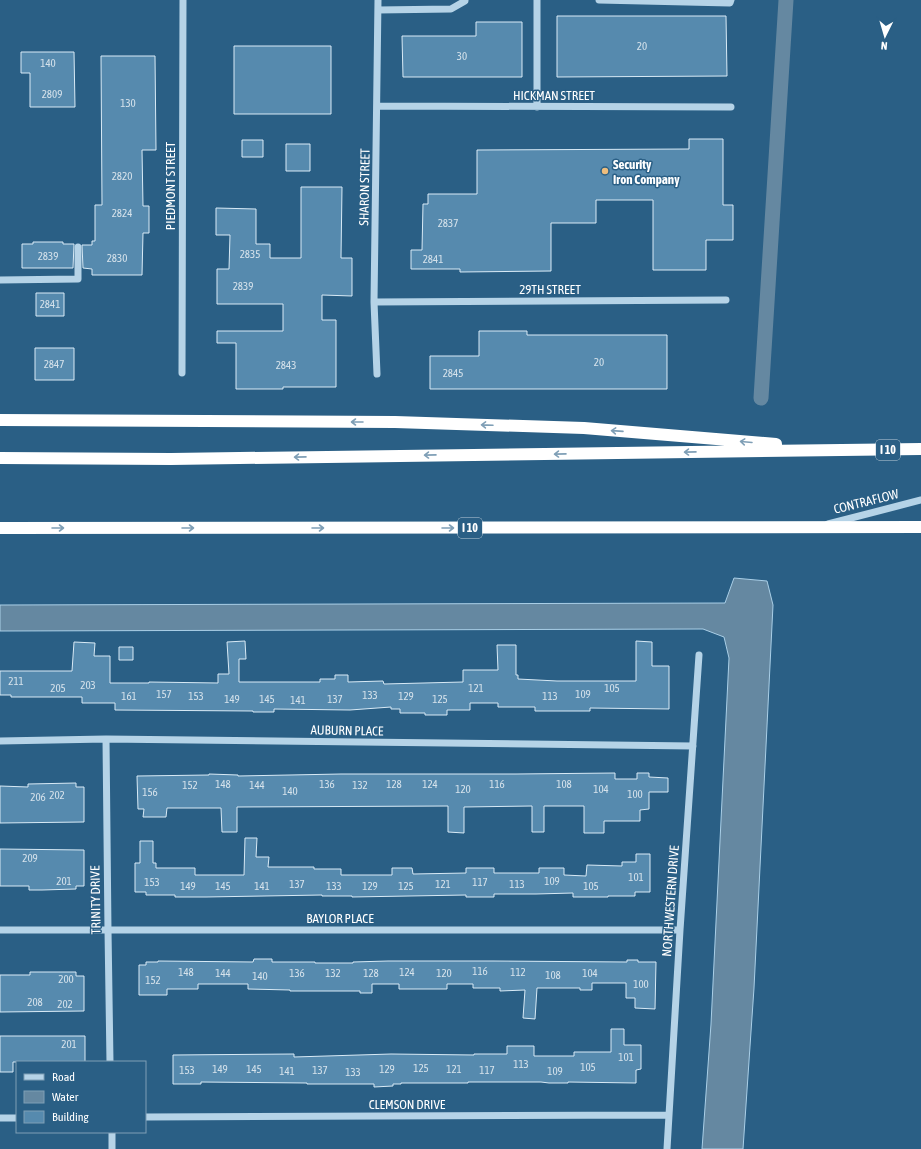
<svg xmlns="http://www.w3.org/2000/svg" width="921" height="1149" viewBox="0 0 921 1149" font-family="'Asap Condensed',sans-serif">
	<style>
		.water { fill: #6588a1; stroke: #aacfe7 }
		.lines { fill: none; stroke-linecap: round; stroke-linejoin: round }
		.canal { stroke: #6588a1; stroke-width: 15 }
		.building { fill: #568aae; stroke: #d8eaf6 }
		.minor { stroke: #b5d3e7; stroke-width: 7 }
		.highway { stroke: #fff; stroke-width: 12 }
		.oneway { stroke: #7f9fb6 }
		.poi-dot { fill: #edbd7d; stroke: #2a5f85; stroke-width: 1.5 }
		.labels { text-anchor: middle; stroke-width: 3; stroke-linejoin: round; paint-order: stroke }
		.number-label { font-size: 11px; fill: #d5e2eb }
		.shield { fill: #2a5f85; stroke: #bfcfda; stroke-width: 1 }
		.shield-label { font-size: 12px; font-weight: bold; fill: #fff }
		.street-label { font-size: 13px; fill: #fff; stroke: #2a5f85 }
		.poi-label { font-size: 13px; font-weight: bold; fill: #fff; stroke: #2a5f85; text-anchor: start }
	</style>
	<rect width="100%" height="100%" fill="#2a5f85"/>
	<path class="water" d="M734 578 767 581 773 605 754 988 743 1149H702L711 1024 729 658 724 637 703 629 0 631V605L725 603Z"/>
	<g class="lines">
		<path class="canal" d="M761 398 786 0"/>
	</g>
	<path class="building" d="M557 16H726L727 76 557 77Z
		M476 22H522V77H403L402 36H476Z
		M234 46H331V114H234Z
		M21 52H74L75 107H30V73H21Z
		M101 56H155L156 150H142L143 206H149V233H143L142 275H92V269L83 268 82 245H92V241H95V205H102Z
		M689 139H723V205H733V240H706V270H653V200H596V223H551V271L460 272V269H411V250H422L423 204H428V194H477V150L689 149Z
		M242 140H263V157H242Z
		M286 144H310V171H286Z
		M301 187H342L341 258H352V296L322 295V320H336V387H283V389H236V343H217V331H283V304H217V269H229L230 235H216V208L256 209V244H270V258H301Z
		M33 242H63V244H74L73 268H22V244H33Z
		M36 293H64V316H36Z
		M479 331H527V335H667V389H430V356H479Z
		M35 348H74V380H35Z
		M245 641 246 659H239V682H320V679H335V675H348V682L383 681 384 684 463 682V670H498L497 645H516V675H518V679L557 681H636V641L652 642V666H669V709L590 708V711H535V707H498V703H470V710H447V715H425V713H400V709H391V707L350 710 274 709V712H253V711L115 710V703H82V697H11V695H0V671H72L74 642 95 643 94 656H110V683H149V682L218 683V674H229L227 642Z
		M119 647H133V660H119Z
		M615 773V779H637V773H649V777L668 778V792H649V809L640 810V821H604V833H584V806H544V832H532V806L464 807V833L448 832V806L237 807V832H222L221 808H167L166 817H143L144 809H138L137 776 209 775V774L238 775V776L341 774H516Z
		M76 783V787H84V822L0 823V786L28 787V784Z
		M245 838H257L256 857H269L268 867H314V869H341V875H392V868H412L413 874 466 873V868H494V873H539V868H564V875L586 876 587 865 622 866V862H636V854H650V892H635V896H608V897H573V893L536 894H494V897H466V895L352 897V896H322V895L206 897H175V895H146V892H135V863H140V841H153V863H156V868H195V875H244Z
		M0 849 84 850V886H76V889L42 890H29V886H0Z
		M254 959H272V962H315V963H353V962L388 961H493L627 962V960H638V962H656L655 1009 635 1008V998H626V983H592V990H580V988H537L535 1019 523 1018 525 990 500 991V988H473V984H447V989H399V984H372V993H360V991H290V990L248 989V984H198V989H167V995H139V965H146V962H158V961L253 962Z
		M30 972H76V976H84V1011L0 1012V975H30Z
		M611 1029H624V1045H641V1069L636 1070V1083L568 1082V1083H549L541 1082H468V1083H401V1084H393V1086L374 1087V1084H307V1083L201 1082V1084H173V1055L294 1054V1057L391 1054 474 1055V1054H507V1046H534V1056H574V1052H611Z
		M0 1036H85V1062H13V1072H0Z"/>
	<g class="lines">
		<path class="minor" d="M537 0V107
			M599 0 730 3 731 0
			M378 10 451 9 465 1V0
			M377 106 731 107
			M0 280 78 279V247
			M374 302 726 300
			M182 373 183 0
			M377 374 374 302 378 0
			M828 524 921 500
			M106 739 108 930 110 1062
			M0 741 106 739 693 746
			M0 930H680
			M145 1117 669 1115
			M0 1118H17
			M112 1132V1149
			M667 1149 680 930 699 655"/>
		<path class="highway" d="M0 420 395 422 584 428 776 444
			M0 458 171 459 921 449
			M0 528 921 527"/>
	</g>
	<defs><path id="oneway-shaft" d="M-6 0H5M1.5-3L5.5 0L1.5 3" fill="none" stroke-width="1.6" stroke-linecap="round" stroke-linejoin="round"/></defs>
	<g class="oneway">
		<use href="#oneway-shaft" transform="translate(357 422) rotate(-180)"/>
		<use href="#oneway-shaft" transform="translate(487 425) rotate(-178)"/>
		<use href="#oneway-shaft" transform="translate(617 431) rotate(-176)"/>
		<use href="#oneway-shaft" transform="translate(746 442) rotate(-175)"/>
		<use href="#oneway-shaft" transform="translate(690 452) rotate(179)"/>
		<use href="#oneway-shaft" transform="translate(560 454) rotate(179)"/>
		<use href="#oneway-shaft" transform="translate(430 455) rotate(179)"/>
		<use href="#oneway-shaft" transform="translate(300 457) rotate(179)"/>
		<use href="#oneway-shaft" transform="translate(58 528)"/>
		<use href="#oneway-shaft" transform="translate(188 528)"/>
		<use href="#oneway-shaft" transform="translate(318 528)"/>
		<use href="#oneway-shaft" transform="translate(448 528)"/>
	</g>
	<circle class="poi-dot" cx="605" cy="171" r="4"/>
	<g class="labels">
		<g class="number-label">
			<text x="642" y="50">20</text>
			<text x="462" y="60">30</text>
			<text x="48" y="67">140</text>
			<text x="52" y="98">2809</text>
			<text x="128" y="107">130</text>
			<text x="122" y="180">2820</text>
			<text x="122" y="217">2824</text>
			<text x="448" y="227">2837</text>
			<text x="250" y="258">2835</text>
			<text x="48" y="260">2839</text>
			<text x="117" y="262">2830</text>
			<text x="433" y="263">2841</text>
			<text x="243" y="290">2839</text>
			<text x="50" y="308">2841</text>
			<text x="599" y="366">20</text>
			<text x="54" y="368">2847</text>
			<text x="286" y="369">2843</text>
			<text x="453" y="377">2845</text>
			<text x="16" y="685">211</text>
			<text x="88" y="689">203</text>
			<text x="58" y="692">205</text>
			<text x="476" y="692">121</text>
			<text x="612" y="692">105</text>
			<text x="164" y="698">157</text>
			<text x="583" y="698">109</text>
			<text x="370" y="699">133</text>
			<text x="129" y="700">161</text>
			<text x="196" y="700">153</text>
			<text x="406" y="700">129</text>
			<text x="550" y="700">113</text>
			<text x="232" y="703">149</text>
			<text x="267" y="703">145</text>
			<text x="335" y="703">137</text>
			<text x="440" y="703">125</text>
			<text x="298" y="704">141</text>
			<text x="223" y="788">148</text>
			<text x="327" y="788">136</text>
			<text x="394" y="788">128</text>
			<text x="430" y="788">124</text>
			<text x="497" y="788">116</text>
			<text x="564" y="788">108</text>
			<text x="190" y="789">152</text>
			<text x="257" y="789">144</text>
			<text x="360" y="789">132</text>
			<text x="463" y="793">120</text>
			<text x="601" y="793">104</text>
			<text x="290" y="795">140</text>
			<text x="150" y="796">156</text>
			<text x="635" y="798">100</text>
			<text x="57" y="799">202</text>
			<text x="38" y="801">206</text>
			<text x="30" y="862">209</text>
			<text x="636" y="881">101</text>
			<text x="64" y="885">201</text>
			<text x="552" y="885">109</text>
			<text x="152" y="886">153</text>
			<text x="480" y="886">117</text>
			<text x="297" y="888">137</text>
			<text x="443" y="888">121</text>
			<text x="517" y="888">113</text>
			<text x="188" y="890">149</text>
			<text x="223" y="890">145</text>
			<text x="262" y="890">141</text>
			<text x="334" y="890">133</text>
			<text x="370" y="890">129</text>
			<text x="406" y="890">125</text>
			<text x="591" y="890">105</text>
			<text x="480" y="975">116</text>
			<text x="186" y="976">148</text>
			<text x="407" y="976">124</text>
			<text x="518" y="976">112</text>
			<text x="223" y="977">144</text>
			<text x="297" y="977">136</text>
			<text x="333" y="977">132</text>
			<text x="371" y="977">128</text>
			<text x="444" y="977">120</text>
			<text x="590" y="977">104</text>
			<text x="553" y="979">108</text>
			<text x="260" y="980">140</text>
			<text x="66" y="983">200</text>
			<text x="153" y="984">152</text>
			<text x="641" y="988">100</text>
			<text x="35" y="1006">208</text>
			<text x="65" y="1008">202</text>
			<text x="69" y="1048">201</text>
			<text x="626" y="1061">101</text>
			<text x="521" y="1068">113</text>
			<text x="588" y="1071">105</text>
			<text x="421" y="1072">125</text>
			<text x="220" y="1073">149</text>
			<text x="254" y="1073">145</text>
			<text x="387" y="1073">129</text>
			<text x="454" y="1073">121</text>
			<text x="187" y="1074">153</text>
			<text x="320" y="1074">137</text>
			<text x="487" y="1074">117</text>
			<text x="287" y="1075">141</text>
			<text x="555" y="1075">109</text>
			<text x="353" y="1076">133</text>
		</g>
		<g class="shield">
			<rect x="876" y="440" width="24" height="20" rx="3"/>
			<rect x="458" y="518" width="24" height="20" rx="3"/>
		</g>
		<g class="shield-label">
			<text x="888" y="454">I 10</text>
			<text x="470" y="532">I 10</text>
		</g>
		<g class="street-label">
			<text x="554" y="100">HICKMAN STREET</text>
			<text transform="translate(170 186) rotate(-90)" y="5">PIEDMONT STREET</text>
			<text transform="translate(364 187) rotate(-89)" y="5">SHARON STREET</text>
			<text x="550" y="294">29TH STREET</text>
			<text transform="translate(866 501) rotate(-14)" y="5">CONTRAFLOW</text>
			<text transform="translate(347 730) rotate(1)" y="5">AUBURN PLACE</text>
			<text transform="translate(95 900) rotate(-91)" y="5">TRINITY DRIVE</text>
			<text transform="translate(670 901) rotate(-86)" y="5">NORTHWESTERN DRIVE</text>
			<text x="340" y="923">BAYLOR PLACE</text>
			<text x="407" y="1109">CLEMSON DRIVE</text>
		</g>
		<g class="poi-label">
			<text x="613" y="169">Security<tspan x="613" dy="15">Iron Company</tspan></text>
		</g>
	</g>
	<rect x="16" y="1061" width="130" height="72" fill="#2a5f85" stroke="#7f9fb6"/>
	<rect x="24" y="1074" width="20" height="6" fill="#b5d3e7" stroke="#7f9fb6"/>
	<text x="52" y="1081" font-size="12" fill="#ffffff">Road</text>
	<rect x="24" y="1091" width="20" height="12" fill="#6588a1" stroke="#7f9fb6"/>
	<text x="52" y="1101" font-size="12" fill="#ffffff">Water</text>
	<rect x="24" y="1111" width="20" height="12" fill="#568aae" stroke="#7f9fb6"/>
	<text x="52" y="1121" font-size="12" fill="#ffffff">Building</text>
	<g transform="translate(885 36) rotate(185)" stroke="#2a5f85" stroke-width="3" paint-order="stroke">
	<path d="M0-3L7 15L0 10L-7 15Z" fill="#ffffff"/>
	<text y="-6" font-size="11" font-weight="bold" text-anchor="middle" fill="#ffffff">N</text>
	</g>
</svg>
